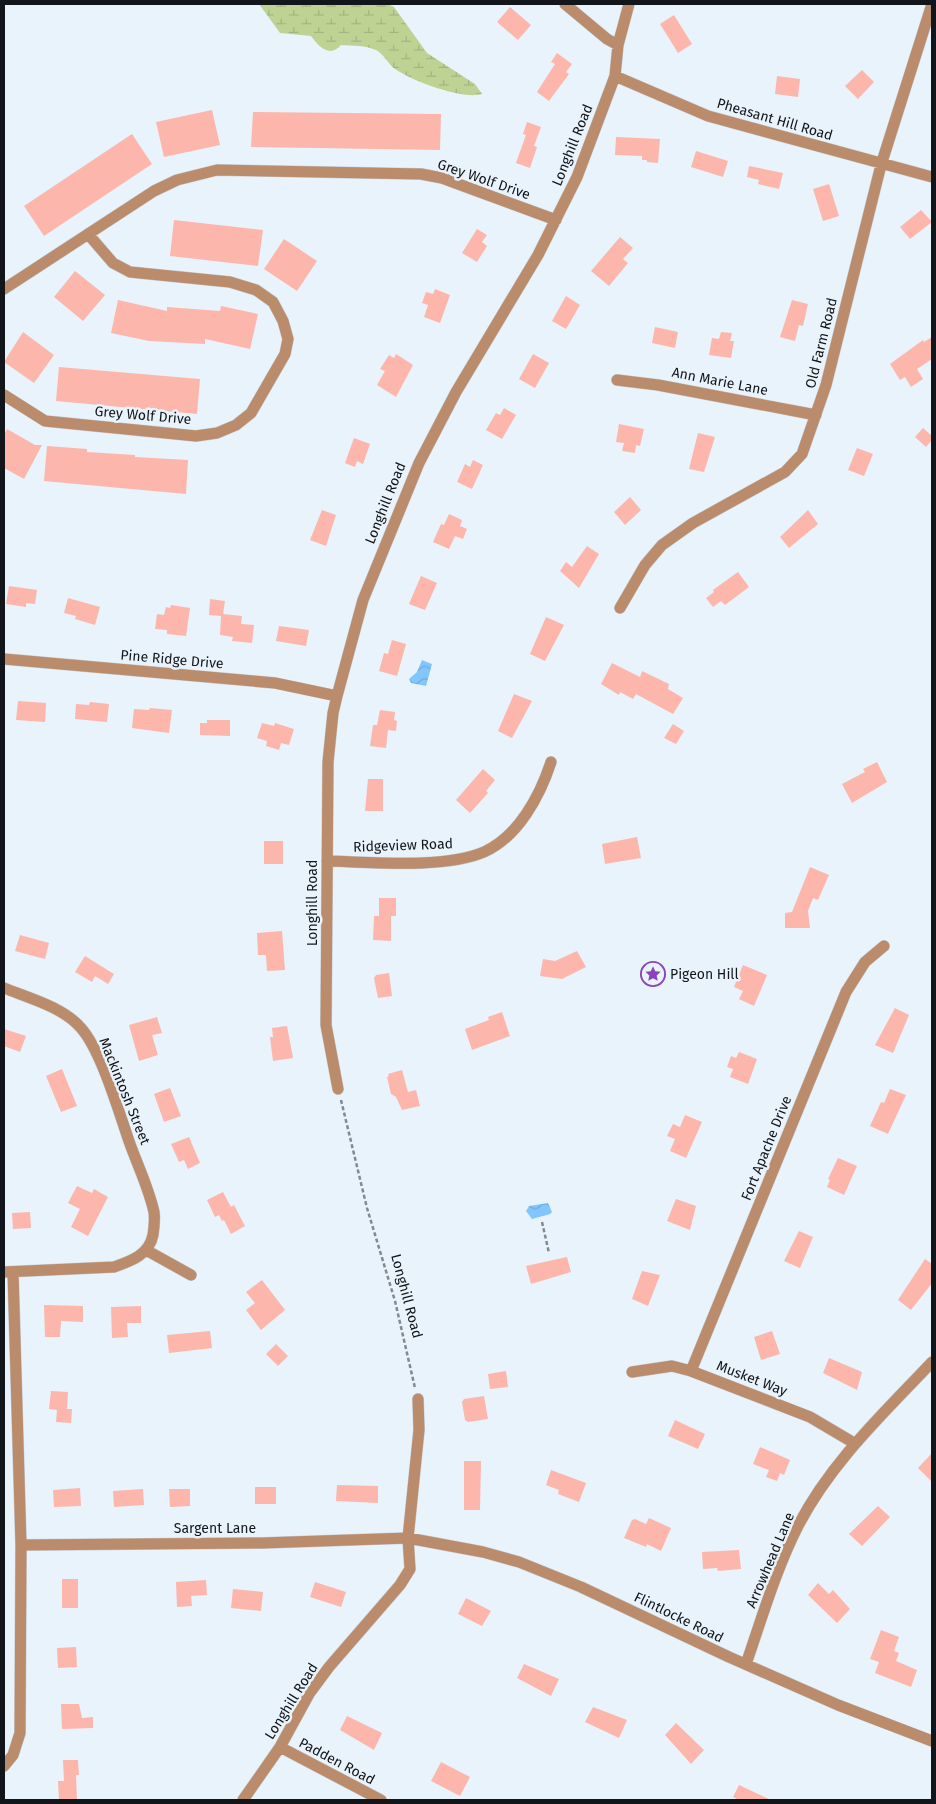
<svg xmlns="http://www.w3.org/2000/svg" width="936" height="1804" viewBox="0 0 936 1804" font-family="'Fira Sans',sans-serif">
	<style>
		.wetland { fill: url(#wetland-marsh) }
		.water { fill: url(#water-waves) }
		.building { fill: #fcb6ac }
		.lines { fill: none; stroke-linecap: round; stroke-linejoin: round }
		.street-casing { stroke: #c7cfd8; stroke-width: 12 }
		.path { stroke: #838990; stroke-width: 2.5; stroke-dasharray: 4 2.5; stroke-linecap: butt }
		.street { stroke: #bb8c6b; stroke-width: 11 }
		.labels { text-anchor: middle; stroke-width: 5; stroke-linejoin: round; paint-order: stroke }
		.street-label { font-size: 14px; fill: #121519; stroke: #e9f3fc }
		.poi-label { font-size: 14px; fill: #121519; stroke: #e9f3fc; text-anchor: start }
	</style>
	<defs>
		<pattern id="wetland-marsh" width="20" height="14" patternUnits="userSpaceOnUse" patternTransform="scale(1.25)"><rect width="20" height="14" fill="#bed393"/><path d="M1 5h8M5 5V1M11 12h8M15 12V8" fill="none" stroke="#a2b47e"/></pattern>
		<pattern id="water-waves" width="16" height="10" patternUnits="userSpaceOnUse" patternTransform="scale(1.25)"><rect width="16" height="10" fill="#81c7fe"/><path d="M0 5q4-4 8 0t8 0" fill="none" stroke="#6eaad9"/></pattern>
	</defs>
	<rect width="100%" height="100%" fill="#e9f3fc"/>
	<path class="wetland" d="M259 4H388L394 7 427 53 475 84 482 94C463 100 412 81 395 69 388 64 384 54 376 50 365 45 353 46 341 45 330 58 319 47 311 36L280 33Z"/>
	<path class="water" d="M422 660 432 664 426 686 411 683 409 679 417 672Z
		M548 1203 552 1212 550 1214 532 1219 526 1211 529 1206Z"/>
	<path class="building" d="M510 7 531 25 518 40 497 22Z
		M674 15 692 44 678 53 660 24Z
		M557 53 572 64 566 72 569 74 549 101 537 92 555 64 551 62Z
		M862 70 874 82 858 99 845 86Z
		M777 76 800 79 798 97 775 94Z
		M212 110 220 145 164 157 156 122Z
		M253 112 441 114 440 150 251 147Z
		M527 122 541 127 534 146 537 147 530 168 516 163 526 135 523 134Z
		M132 134 152 164 44 236 24 206Z
		M616 137 660 139 658 163 647 162V160H642V156L615 155Z
		M696 151 728 161 723 177 691 167Z
		M749 166 783 173 779 189 758 184 759 180 747 177Z
		M829 184 839 216 823 221 813 189Z
		M921 210 932 222 910 239 900 227Z
		M174 220 263 230 258 266 170 256Z
		M477 229 487 235 482 242 487 246 477 262 462 253Z
		M620 237 633 248 623 259 628 263 609 286 591 271Z
		M284 239 317 261 297 291 264 269Z
		M75 271 105 295 83 321 54 297Z
		M435 289 450 295 440 323 424 317 428 305 422 303 426 292 433 294Z
		M566 296 580 305 566 329 552 321Z
		M118 300 167 311V307L220 311 221 306 258 314 250 349 205 339V344L149 341 111 333Z
		M792 300 808 304 803 326 799 325 795 341 780 337Z
		M655 327 678 332 675 348 652 343Z
		M23 332 54 355 34 383 4 362Z
		M721 332 732 333 730 341H734L731 358 709 355 712 338 719 339Z
		M932 337V359L917 369 923 379 911 387 905 377 900 380 890 364 923 340 924 342Z
		M396 354 413 365 396 397 377 385 385 371 380 369 389 355 394 358Z
		M533 354 549 363 535 388 519 379Z
		M59 367 200 379 197 414 56 401Z
		M504 408 516 415 502 439 486 430 496 413 500 415Z
		M619 424 644 429 640 446 636 445 635 453 622 451 624 443 616 442Z
		M923 428 932 436V440L926 447 915 437Z
		M7 429 35 445H42L24 479 4 468V435Z
		M698 433 715 437 704 472 689 469Z
		M354 438 370 444 363 464 357 461 355 467 345 463Z
		M47 446 87 449V452L135 455V457L188 460 186 494 44 481Z
		M857 448 873 454 864 476 848 470Z
		M473 460 483 465 472 489 457 482 465 464 470 467Z
		M630 497 641 510 625 525 614 512Z
		M322 510 336 515 326 546 310 540Z
		M808 510 818 524 789 548 780 537Z
		M449 514 462 520 460 526 467 529 463 539 455 536 449 549 433 542 441 524 444 525Z
		M587 546 599 554 579 588 560 571 566 562 572 567Z
		M738 572 749 587 725 605 721 601 713 607 706 598 714 592 713 590Z
		M421 576 437 583 425 610 409 604Z
		M9 586 37 590 35 604 26 603V607L6 604Z
		M68 598 100 607 95 625 75 619 76 616 64 613Z
		M210 599 225 601 223 614 242 616 241 624 254 625 252 643 232 641 233 637 220 635 221 616 209 615Z
		M171 605 190 608 186 636 167 634V630L155 629 157 614 164 615 166 607 170 608Z
		M546 617 564 625 545 661 530 654Z
		M279 626 309 630 306 646 276 641Z
		M392 640 406 644 397 676 379 671 384 653 388 654Z
		M612 663 640 677 642 671 669 684 668 689 683 698 673 714 636 694 633 699 620 692 619 695 601 684Z
		M514 694 532 701 512 738 498 731Z
		M18 701 46 703 45 722 16 720Z
		M90 702 109 704 107 722 75 719 76 704 89 705Z
		M150 708 172 710 169 733 132 728 134 709 149 710Z
		M380 710 395 712 394 720 397 721 396 731 388 730 386 748 370 746 373 725H377Z
		M207 720H230V736L200 735V723H207Z
		M262 723 274 726 275 723 294 729 289 745 281 743 279 750 266 746 267 741 257 738Z
		M673 724 684 731 676 744 664 738Z
		M877 762 887 782 852 803 842 784 865 772 863 769Z
		M483 769 495 780 486 791 488 793 470 813 456 800Z
		M368 779H383V811H365Z
		M637 837 641 858 605 864 602 844Z
		M264 841H283V864H264Z
		M810 867 829 875 818 900 813 898 808 911 810 928H785V913L792 912Z
		M379 898H396V916H391V941L373 940 374 916H379Z
		M282 931 285 970 267 971 266 955H258L257 933Z
		M20 935 49 943 45 959 15 951Z
		M577 951 586 967 562 979 540 976 543 959 555 961Z
		M85 956 114 974 108 984 95 976 92 982 75 972Z
		M743 965 767 975 754 1006 739 999 743 991 734 987Z
		M389 973 392 996 378 998 374 978 376 975Z
		M895 1008 909 1015 893 1053 875 1045Z
		M502 1012 510 1036 472 1050 465 1029 489 1020 488 1017Z
		M157 1017 162 1033 152 1035 158 1055 139 1061 129 1025Z
		M287 1026 293 1058 273 1061 270 1037H273L272 1028Z
		M4 1029 26 1036 20 1052 4 1046Z
		M739 1052 757 1059 748 1084 730 1077 733 1069 727 1067 731 1056 736 1058Z
		M62 1069 77 1106 61 1112 46 1076Z
		M402 1070 408 1092 416 1090 420 1106 402 1110 396 1097 391 1094 387 1077 389 1076 388 1074Z
		M170 1088 181 1116 164 1122 154 1094Z
		M890 1089 906 1095 888 1134 870 1126 881 1102 884 1103Z
		M685 1115 702 1122 686 1158 670 1151 675 1139 667 1136 673 1124 680 1127Z
		M189 1137 200 1163 188 1169 184 1160 179 1162 171 1144Z
		M838 1158 857 1166 844 1195 827 1187 830 1180 828 1179Z
		M77 1186 92 1193 94 1189 108 1197 88 1236 71 1227 80 1209 68 1203Z
		M223 1192 231 1207 234 1205 245 1226 231 1234 224 1220 222 1221 219 1215 215 1217 207 1200Z
		M676 1199 696 1206 690 1230 667 1221Z
		M30 1212 31 1228 13 1229 12 1213Z
		M799 1231 813 1237 800 1268 784 1261Z
		M567 1257 571 1272 531 1284 526 1266Z
		M925 1259 932 1264V1283L911 1310 898 1300Z
		M642 1271 660 1275 648 1306 632 1299Z
		M262 1280 285 1310 261 1330 246 1310 255 1303 246 1292Z
		M44 1305 83 1306V1322L61 1321 60 1337H45Z
		M141 1306V1323H127L128 1337 112 1338 111 1307Z
		M210 1331 212 1348 169 1353 167 1335Z
		M772 1331 780 1354 761 1360 754 1337Z
		M276 1344 288 1356 278 1366 266 1354Z
		M829 1358 862 1372 857 1390 823 1373Z
		M506 1371 508 1387 490 1389 488 1374Z
		M51 1391 68 1392 67 1409H72L71 1423 56 1422 57 1410 49 1409Z
		M484 1396 488 1419 468 1422 465 1420 462 1402 464 1399Z
		M675 1420 705 1434 698 1449 668 1436Z
		M760 1447 790 1460 784 1475 780 1473 777 1481 766 1477 769 1470 753 1464Z
		M932 1453V1482L918 1468Z
		M464 1461H481L480 1510H464Z
		M551 1470 586 1483 579 1502 558 1494 559 1490 546 1485Z
		M337 1485 378 1486V1503L336 1501Z
		M255 1487H276V1504H255Z
		M80 1488 81 1506 54 1507 53 1490Z
		M143 1489 144 1505 114 1507 113 1491Z
		M169 1489H190V1506L170 1507Z
		M878 1506 890 1517 862 1546 849 1534Z
		M649 1518 671 1528 661 1551 647 1544 646 1547 624 1538 632 1520 635 1519 646 1524Z
		M739 1550 741 1569 718 1571 717 1568 703 1569 702 1552Z
		M62 1579H78V1608H62Z
		M206 1580 207 1595 191 1596 192 1606 177 1607 176 1582Z
		M315 1582 346 1592 341 1607 310 1597Z
		M818 1583 829 1594 833 1590 850 1609 837 1623 808 1595Z
		M233 1589 263 1592 261 1611 231 1608Z
		M466 1598 491 1611 482 1626 458 1614Z
		M881 1630 899 1637 894 1651 899 1653 896 1661 917 1670 911 1687 875 1673 879 1662 870 1659Z
		M76 1647 77 1667 58 1668 57 1648Z
		M524 1664 559 1679 551 1696 517 1678Z
		M61 1704H79L82 1718 93 1717V1728L62 1729Z
		M593 1707 627 1720 619 1738 585 1722Z
		M347 1716 382 1733 374 1750 340 1730Z
		M676 1723 704 1750 691 1764 665 1735Z
		M63 1760H78L79 1775H76L77 1800H59L58 1781H64Z
		M441 1762 470 1777 460 1796 431 1781Z
		M739 1785 771 1800H739L733 1797Z"/>
	<g class="lines">
		<defs>
			<path id="street" d="M565 4 607 39 618 45
				M615 76 708 116 932 177
				M4 289 154 191 177 180 217 170 421 174 442 178 556 220
				M617 380 658 385 816 415
				M4 395 45 421 196 436 217 433 236 425 251 413 285 354 288 339 283 321 273 302 256 290 230 282 130 272 113 263 88 234
				M620 608 645 565 662 545 693 523 785 472 802 454 826 385 881 165 932 4
				M4 659 275 683 337 696
				M327 861C371 862 444 869 484 852 518 837 540 796 551 762
				M4 988C29 998 63 1007 81 1028 102 1052 119 1113 130 1144 138 1166 149 1189 154 1212 155 1219 154 1228 153 1235 149 1255 131 1261 114 1267L4 1272
				M338 1089 326 1025 328 762 333 713 337 696 363 600 419 463 456 392 538 255 577 177 615 76 618 45 629 4
				M146 1250 191 1275
				M691 1371 846 992 865 962 884 946
				M632 1372 672 1366 691 1371 810 1417 854 1443
				M21 1545 262 1543 408 1538 483 1552 519 1562 581 1587 729 1657 838 1705 932 1741
				M746 1664C762 1618 776 1569 798 1526 831 1462 884 1413 932 1362
				M280 1747 381 1800
				M4 1766 13 1755 20 1733 21 1545 13 1272
				M243 1800 280 1747 309 1694 329 1667 400 1585 410 1569 408 1538 419 1430 418 1399"/>
		</defs>
		<use href="#street" class="street-casing"/>
		<path class="path" d="M341 1100 367 1208 395 1301 415 1388
			M542 1222 549 1253"/>
		<use href="#street" class="street"/>
	</g>
	<defs>
		<symbol id="sight-ring" viewBox="-11 -11 22 22"><circle r="9.5" fill="#e9f3fc" stroke="#8a45b9" stroke-width="1.5"/><path d="M0-6L1.8-2.2L6-1.7L2.9 1.2L3.7 5.4L0 3.3L-3.7 5.4L-2.9 1.2L-6-1.7L-1.8-2.2Z" fill="#8a45b9"/></symbol>
	</defs>
	<g fill-rule="evenodd">
		<use href="#sight-ring" x="639" y="960" width="28" height="28"/>
	</g>
	<g class="labels">
		<g class="street-label">
			<text transform="translate(775 119) rotate(16)" y="5">Pheasant Hill Road</text>
			<text transform="translate(572 145) rotate(-68)" y="5">Longhill Road</text>
			<text transform="translate(484 179) rotate(19)" y="5">Grey Wolf Drive</text>
			<text transform="translate(821 343) rotate(-76)" y="5">Old Farm Road</text>
			<text transform="translate(720 381) rotate(11)" y="5">Ann Marie Lane</text>
			<text transform="translate(143 415) rotate(5)" y="5">Grey Wolf Drive</text>
			<text transform="translate(385 503) rotate(-68)" y="5">Longhill Road</text>
			<text transform="translate(172 659) rotate(5)" y="5">Pine Ridge Drive</text>
			<text transform="translate(403 845) rotate(-2)" y="5">Ridgeview Road</text>
			<text transform="translate(312 903) rotate(-90)" y="5">Longhill Road</text>
			<text transform="translate(125 1091) rotate(68)" y="5">Mackintosh Street</text>
			<text transform="translate(766 1148) rotate(-68)" y="5">Fort Apache Drive</text>
			<text transform="translate(407 1296) rotate(75)" y="5">Longhill Road</text>
			<text transform="translate(752 1378) rotate(21)" y="5">Musket Way</text>
			<text x="215" y="1533">Sargent Lane</text>
			<text transform="translate(770 1560) rotate(-67)" y="5">Arrowhead Lane</text>
			<text transform="translate(679 1617) rotate(26)" y="5">Flintlocke Road</text>
			<text transform="translate(291 1701) rotate(-58)" y="5">Longhill Road</text>
			<text transform="translate(337 1761) rotate(28)" y="5">Padden Road</text>
		</g>
		<g class="poi-label">
			<text x="670" y="979">Pigeon Hill</text>
		</g>
	</g>
	<rect width="936" height="1804" fill="none" stroke="#121519" stroke-width="10"/>
</svg>
